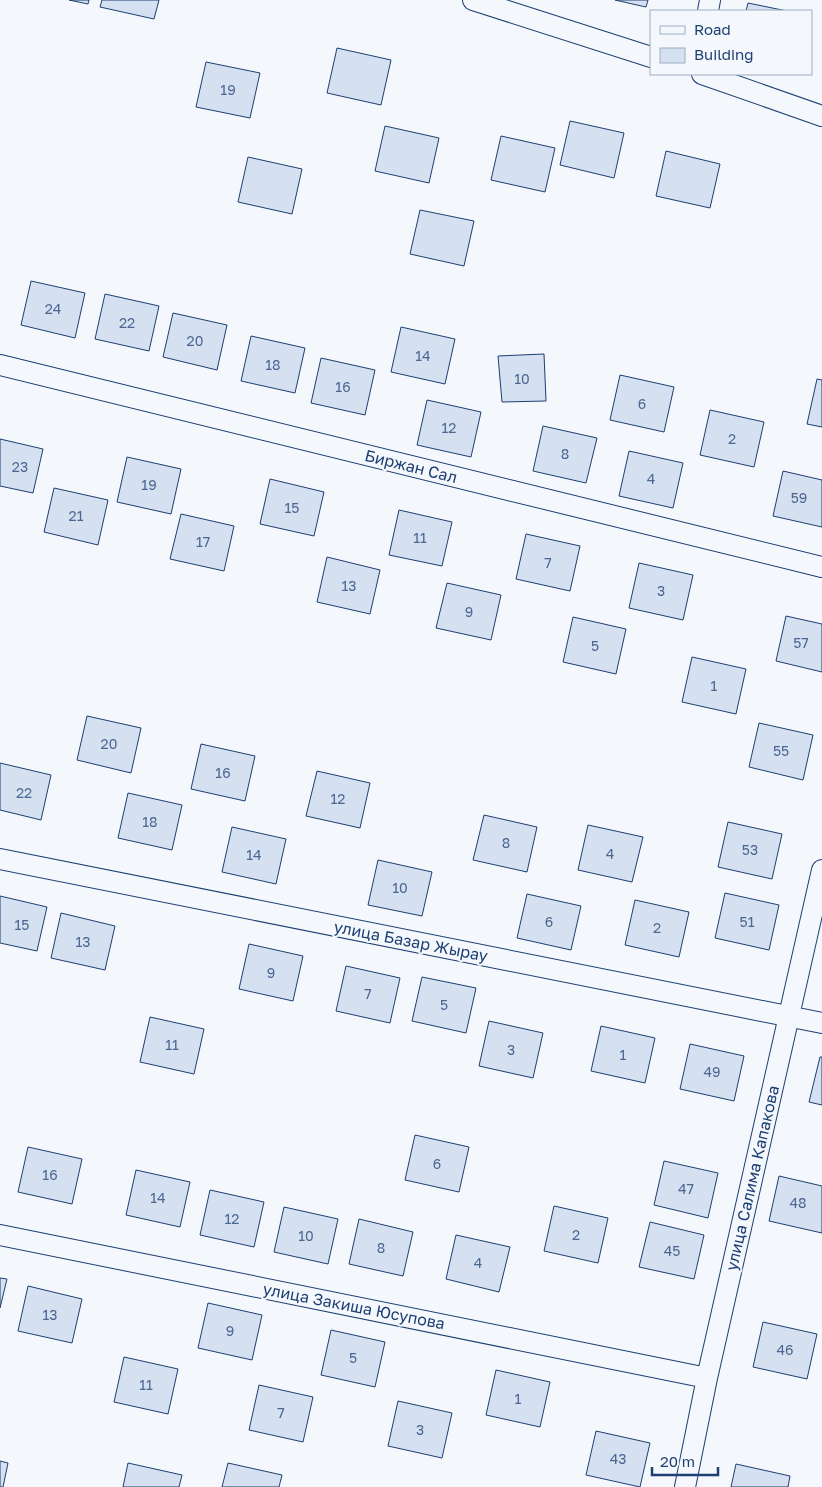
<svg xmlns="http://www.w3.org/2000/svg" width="822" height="1487" viewBox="0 0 822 1487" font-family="'Golos Text',sans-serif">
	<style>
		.building { fill: #d5e0f0; stroke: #1d3f73 }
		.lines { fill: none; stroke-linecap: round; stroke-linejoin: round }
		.street-casing { stroke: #1d3f73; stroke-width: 22 }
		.street { stroke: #f4f7fb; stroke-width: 20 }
		.labels { text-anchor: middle; stroke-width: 4; stroke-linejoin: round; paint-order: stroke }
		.number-label { font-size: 14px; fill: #4b6792 }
		.street-label { font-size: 16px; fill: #1d3f73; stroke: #f4f7fb }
	</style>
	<rect width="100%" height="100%" fill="#f4f7fb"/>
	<path class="building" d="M69 0H89L88 4Z
		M102 0H159L154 19 100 7Z
		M615 0H648L646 7Z
		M748 3 787 11H746Z
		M337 48 391 60 381 105 327 93Z
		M206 62 260 73 250 118 196 107Z
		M570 121 624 133 614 178 560 165Z
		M385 126 439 138 429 183 375 171Z
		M501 136 555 148 545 192 491 180Z
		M666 151 720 164 710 208 656 196Z
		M248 157 302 169 292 214 238 202Z
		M420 210 474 221 464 266 410 254Z
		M31 281 85 293 75 338 21 325Z
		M105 294 159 306 149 351 95 339Z
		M173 313 227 325 217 370 163 357Z
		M401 327 455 339 445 384 391 372Z
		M251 336 305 348 295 393 241 381Z
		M544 354 546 401 502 402 498 356Z
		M321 358 375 370 365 415 311 403Z
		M620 375 674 387 664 432 610 420Z
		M817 379 822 380V427L807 424Z
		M427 400 481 412 471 457 417 445Z
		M710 410 764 422 754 467 700 455Z
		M543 426 597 438 586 483 533 471Z
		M0 439 43 449 33 493 0 486Z
		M629 451 683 463 673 508 619 496Z
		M127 457 181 469 171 514 117 502Z
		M783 471 822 480V527L773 516Z
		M270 479 324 492 314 536 260 524Z
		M54 488 108 500 98 545 44 532Z
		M399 510 452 522 442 566 389 555Z
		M181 514 234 526 224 571 170 559Z
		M526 534 580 546 570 591 516 579Z
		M327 557 380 570 370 614 317 602Z
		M639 563 693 575 683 620 629 608Z
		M447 583 501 595 491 640 436 628Z
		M786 616 822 624V672L776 661Z
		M573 617 626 629 616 674 563 662Z
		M692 657 746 669 736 714 682 702Z
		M87 716 141 728 131 773 77 760Z
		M759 723 813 735 803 780 749 767Z
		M201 744 255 756 245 801 191 789Z
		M0 763 51 775 41 820 0 810Z
		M317 771 370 783 360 828 306 816Z
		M128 793 182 805 172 850 118 838Z
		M484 815 537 827 527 872 473 860Z
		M728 822 782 834 772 879 718 867Z
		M588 825 643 837 632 882 578 870Z
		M232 827 286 839 276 884 222 872Z
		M378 860 432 872 422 916 368 905Z
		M725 893 779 905 769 950 715 938Z
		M527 894 581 906 571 950 517 938Z
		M0 896 47 907 37 951 0 943Z
		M635 900 689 912 679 957 625 945Z
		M61 913 115 926 105 970 51 958Z
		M249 944 303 956 293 1001 239 989Z
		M346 966 400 978 390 1023 336 1011Z
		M422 977 476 988 466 1033 412 1021Z
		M150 1017 204 1029 194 1074 140 1062Z
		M489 1021 543 1033 533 1078 479 1066Z
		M601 1026 655 1038 645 1083 591 1071Z
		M690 1044 744 1056 734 1101 680 1089Z
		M820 1057H822V1105L809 1102Z
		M415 1135 469 1147 459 1192 405 1180Z
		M28 1147 82 1159 72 1204 18 1192Z
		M664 1161 718 1173 708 1218 654 1205Z
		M136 1170 190 1182 180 1227 126 1215Z
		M779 1176 822 1186V1233L769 1221Z
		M210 1190 264 1202 254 1247 200 1235Z
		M554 1206 608 1218 598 1263 544 1251Z
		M284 1207 338 1219 328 1264 274 1252Z
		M359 1219 413 1232 403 1276 349 1264Z
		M650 1222 704 1235 694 1279 639 1267Z
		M456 1235 510 1247 499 1292 446 1279Z
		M0 1278 7 1279 0 1308Z
		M28 1286 82 1299 72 1343 18 1331Z
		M208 1303 262 1315 252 1360 198 1348Z
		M763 1322 817 1334 807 1379 753 1367Z
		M331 1330 385 1342 375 1387 321 1375Z
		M124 1357 178 1369 168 1414 114 1402Z
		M496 1370 550 1382 540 1427 486 1415Z
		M259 1385 313 1397 303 1442 249 1430Z
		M398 1401 452 1413 442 1458 388 1446Z
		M596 1431 650 1443 640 1487 586 1475Z
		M0 1461 8 1463 3 1487H0Z
		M128 1463 182 1475 179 1487H123Z
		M228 1463 282 1475 279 1487H222Z
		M736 1464 790 1476 788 1487H731Z"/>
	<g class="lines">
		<defs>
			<path id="street" d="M473 0 651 57
				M708 11 710 0
				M702 74 822 116
				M0 365 822 567
				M0 859 822 1023
				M0 1235 707 1378
				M685 1487 707 1378 822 870"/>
		</defs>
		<use href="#street" class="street-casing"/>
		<use href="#street" class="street"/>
	</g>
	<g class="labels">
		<g class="number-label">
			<text x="228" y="95">19</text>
			<text x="53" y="314">24</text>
			<text x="127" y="328">22</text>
			<text x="195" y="346">20</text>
			<text x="423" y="361">14</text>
			<text x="273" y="370">18</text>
			<text x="522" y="384">10</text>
			<text x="343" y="392">16</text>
			<text x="642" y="409">6</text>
			<text x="449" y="433">12</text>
			<text x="732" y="444">2</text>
			<text x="565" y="459">8</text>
			<text x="20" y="472">23</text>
			<text x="651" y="484">4</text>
			<text x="149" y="490">19</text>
			<text x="799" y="503">59</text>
			<text x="292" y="513">15</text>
			<text x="76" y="521">21</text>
			<text x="420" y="543">11</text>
			<text x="203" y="547">17</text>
			<text x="548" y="568">7</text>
			<text x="349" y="591">13</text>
			<text x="661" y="596">3</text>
			<text x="469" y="617">9</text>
			<text x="801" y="648">57</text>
			<text x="595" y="651">5</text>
			<text x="714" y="691">1</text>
			<text x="109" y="749">20</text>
			<text x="781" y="756">55</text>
			<text x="223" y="778">16</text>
			<text x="24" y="798">22</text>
			<text x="338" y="804">12</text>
			<text x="150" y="827">18</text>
			<text x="506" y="848">8</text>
			<text x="750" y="855">53</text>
			<text x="610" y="859">4</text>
			<text x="254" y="860">14</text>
			<text x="400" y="893">10</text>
			<text x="549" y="927">6</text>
			<text x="747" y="927">51</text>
			<text x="22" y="930">15</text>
			<text x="657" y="933">2</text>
			<text x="83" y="947">13</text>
			<text x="271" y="978">9</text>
			<text x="368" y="999">7</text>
			<text x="444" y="1010">5</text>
			<text x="172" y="1050">11</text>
			<text x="511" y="1055">3</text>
			<text x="623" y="1060">1</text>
			<text x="712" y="1077">49</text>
			<text x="437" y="1169">6</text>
			<text x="50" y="1180">16</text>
			<text x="686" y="1194">47</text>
			<text x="158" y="1203">14</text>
			<text x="798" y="1208">48</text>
			<text x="232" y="1224">12</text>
			<text x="576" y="1240">2</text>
			<text x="306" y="1241">10</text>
			<text x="381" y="1253">8</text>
			<text x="672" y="1256">45</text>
			<text x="478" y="1268">4</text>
			<text x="50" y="1320">13</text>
			<text x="230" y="1336">9</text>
			<text x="785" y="1355">46</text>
			<text x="353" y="1363">5</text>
			<text x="146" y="1390">11</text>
			<text x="518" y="1404">1</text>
			<text x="281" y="1418">7</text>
			<text x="420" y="1435">3</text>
			<text x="618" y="1464">43</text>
		</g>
		<g class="street-label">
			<text transform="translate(411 466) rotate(14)" y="6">Биржан Сал</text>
			<text transform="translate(411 941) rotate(11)" y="6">улица Базар Жырау</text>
			<text transform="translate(752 1178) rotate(-77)" y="6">улица Салима Капакова</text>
			<text transform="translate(354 1306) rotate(11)" y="6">улица Закиша Юсупова</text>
		</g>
	</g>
	<rect x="650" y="10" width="162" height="65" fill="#f4f7fb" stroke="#9eadc5"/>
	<rect x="660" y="26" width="25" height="8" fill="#f4f7fb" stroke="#9eadc5"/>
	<text x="694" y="35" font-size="15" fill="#1d3f73">Road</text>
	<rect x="660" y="48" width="25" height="15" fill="#d5e0f0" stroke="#9eadc5"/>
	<text x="694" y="60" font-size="15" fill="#1d3f73">Building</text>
	<path d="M652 1467v8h66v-8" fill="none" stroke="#1d3f73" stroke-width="2.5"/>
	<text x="660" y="1467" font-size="15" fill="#1d3f73" stroke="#f4f7fb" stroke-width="4" paint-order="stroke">20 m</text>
</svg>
